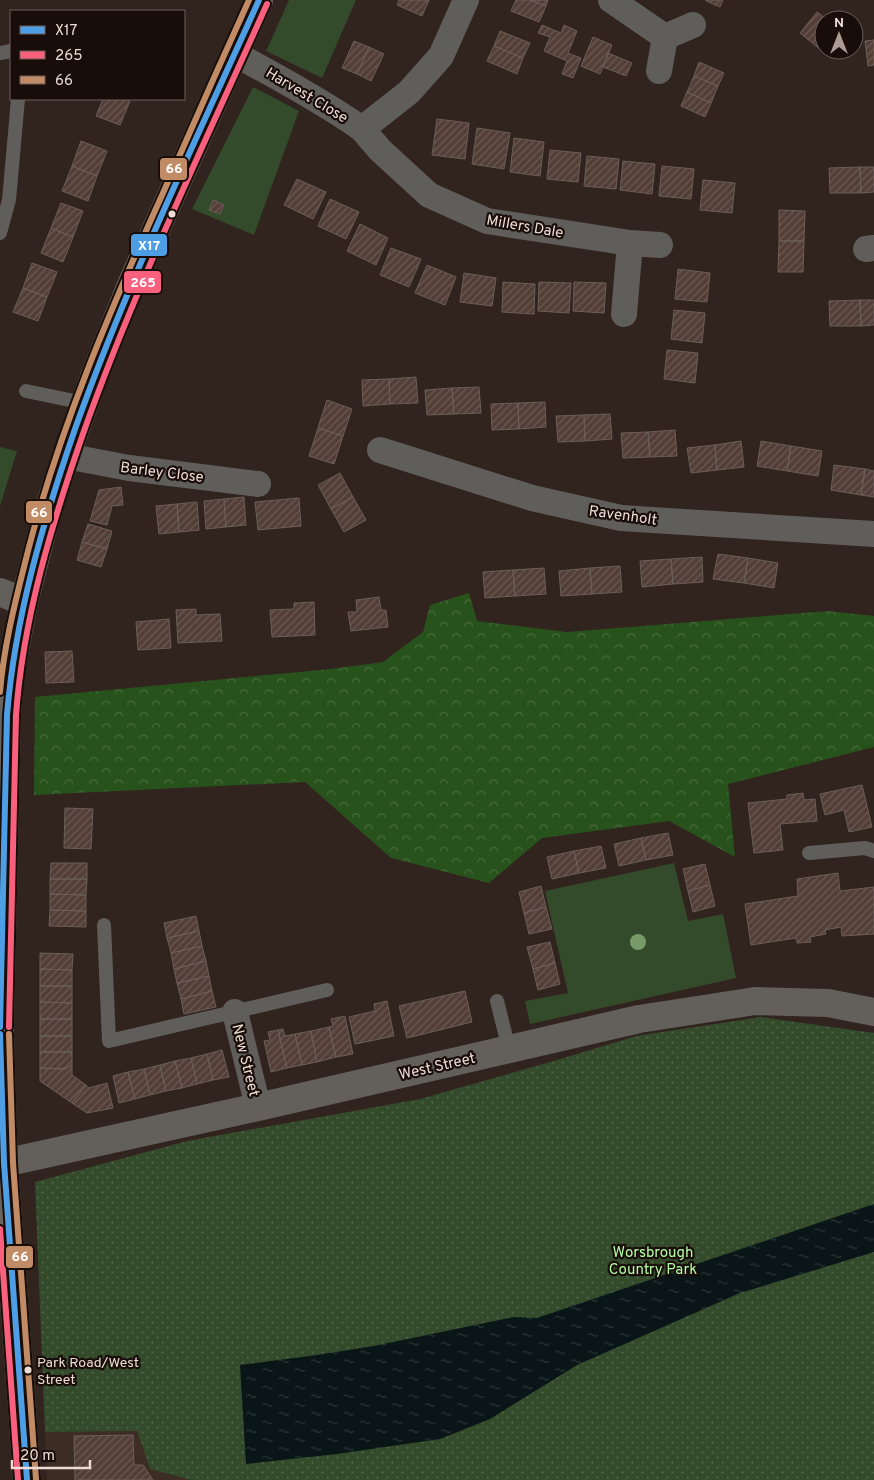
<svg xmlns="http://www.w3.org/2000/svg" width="874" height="1480" viewBox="0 0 874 1480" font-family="Overpass,sans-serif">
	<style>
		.commercial { fill: #3e2d25 }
		.grass { fill: #334a2b }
		.forest { fill: url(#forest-crowns) }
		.park { fill: url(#park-dots) }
		.water { fill: url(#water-ripples) }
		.building { fill: url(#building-hatch); stroke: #6b5e5a }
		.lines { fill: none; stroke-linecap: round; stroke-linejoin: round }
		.lane { stroke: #605e5a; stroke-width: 14 }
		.street { stroke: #605e5a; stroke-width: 26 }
		.secondary { stroke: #63605b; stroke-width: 28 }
		.highway { stroke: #68645f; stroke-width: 28 }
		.bus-1-casing { stroke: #180d08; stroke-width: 10 }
		.bus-2-casing { stroke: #180d08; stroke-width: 10 }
		.bus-3-casing { stroke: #180d08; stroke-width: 10 }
		.bus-1 { stroke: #4d9ee5; stroke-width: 6 }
		.bus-2 { stroke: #f8607d; stroke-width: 6 }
		.bus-3 { stroke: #c18c65; stroke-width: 6 }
		.tree { fill: #789a67 }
		.bus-dot { fill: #eedbd5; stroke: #180d08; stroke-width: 2 }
		.labels { text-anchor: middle; stroke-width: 4.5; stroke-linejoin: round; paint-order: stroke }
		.bus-label { font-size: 14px; fill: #eedbd5; stroke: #180d08; text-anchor: start }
		.street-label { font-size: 15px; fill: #eedbd5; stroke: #180d08 }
		.park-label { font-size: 15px; fill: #b2fba3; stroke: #180d08 }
		.line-badge { stroke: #180d08; stroke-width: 2 }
		.badge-label { font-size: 14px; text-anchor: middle; font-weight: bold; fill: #fff }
	</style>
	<defs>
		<pattern id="forest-crowns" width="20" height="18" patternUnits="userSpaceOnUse" patternTransform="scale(1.25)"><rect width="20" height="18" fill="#28521c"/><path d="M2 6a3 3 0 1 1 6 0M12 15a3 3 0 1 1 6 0" fill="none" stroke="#486a3c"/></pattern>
		<pattern id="park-dots" width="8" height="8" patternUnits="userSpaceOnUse" patternTransform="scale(1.25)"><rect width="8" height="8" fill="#334a2b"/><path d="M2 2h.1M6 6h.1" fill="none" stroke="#516449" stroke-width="1.8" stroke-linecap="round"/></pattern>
		<pattern id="water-ripples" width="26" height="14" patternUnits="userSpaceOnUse" patternTransform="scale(1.25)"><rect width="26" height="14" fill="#091516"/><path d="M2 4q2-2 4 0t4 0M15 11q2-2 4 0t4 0" fill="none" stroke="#2d3637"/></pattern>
		<pattern id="building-hatch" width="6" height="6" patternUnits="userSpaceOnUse" patternTransform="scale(1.25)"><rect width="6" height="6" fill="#523e36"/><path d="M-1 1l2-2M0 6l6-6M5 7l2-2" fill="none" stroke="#6b5952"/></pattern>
	</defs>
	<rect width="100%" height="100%" fill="#31231e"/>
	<path class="commercial" d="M137 1431 150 1469 191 1480H47L45 1432Z"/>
	<path class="grass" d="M289 0H356L322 78 266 51Z
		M253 87 299 111 254 235 192 209Z
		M0 447 17 451 0 506Z
		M674 863 688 921 723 914 736 978 530 1024 525 1001 568 993 545 891Z"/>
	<path class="forest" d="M469 593 477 621 567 632 828 611 874 616V747L728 784 735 857 669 821 542 838 489 883 391 858 305 782 34 795 35 697 331 669 383 662 423 632 430 605Z"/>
	<path class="park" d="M761 1017 874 1033V1480H191L150 1469 137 1431 45 1432 35 1182 187 1141 420 1099 554 1061 636 1036Z"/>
	<path class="water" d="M874 1204V1252L740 1293 577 1365 490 1419 440 1439 337 1454 246 1464 240 1365 317 1355 374 1346 514 1317 537 1318Z"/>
	<path class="building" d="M399 0H429L422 16 397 5Z
		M516 0H530L546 6 539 22 511 11Z
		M530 0H548L546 6Z
		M706 0H723L720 7 706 1Z
		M817 12 828 20H824V50H829L826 54 800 33Z
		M542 25 561 33 564 25 577 31 568 53 581 58 573 78 562 74 567 61 544 51 550 37 538 33Z
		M500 31 530 43 523 58 494 46Z
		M593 37 612 45 600 74 581 66Z
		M874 40V65L868 66 865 41Z
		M354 41 369 47 357 74 342 68Z
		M494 46 523 58 517 74 487 61Z
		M369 47 384 54 371 81 357 74Z
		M608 53 632 63 626 76 603 67Z
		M699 62 724 73 718 86 694 76Z
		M694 76 718 86 711 103 687 92Z
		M687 92 711 103 705 117 681 106Z
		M103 99H125L130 101 120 125 96 116Z
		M437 119 469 123 465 159 432 155Z
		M477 128 510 133 504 169 472 164Z
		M514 138 544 142 540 176 510 172Z
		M81 141 107 151 97 176 72 166Z
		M550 150 581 153 578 182 547 179Z
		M587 156 619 159 616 189 584 186Z
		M623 161 655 164 652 194 620 190Z
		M72 166 97 176 88 201 62 191Z
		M662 166 694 169 691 199 659 196Z
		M860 167H874V192L861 193Z
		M860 167 861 193H830L829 168Z
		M297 179 326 192 313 219 284 205Z
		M703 180 735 183 732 213 700 210Z
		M330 199 359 212 346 239 318 226Z
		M213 200 224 205 220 214 209 210Z
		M61 203 83 211 73 237 51 228Z
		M779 210 805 211 804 241H779Z
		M360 224 388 238 376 265 347 251Z
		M51 228 73 237 63 262 41 253Z
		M779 241H804L803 272H778Z
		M391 248 421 259 409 287 380 275Z
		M32 263 57 272 47 297 23 288Z
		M427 265 456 277 445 305 415 293Z
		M678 269 710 273 707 302 675 299Z
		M464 273 496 278 492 306 460 302Z
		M503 282 535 284 534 314 502 312Z
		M539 282 571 283 569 313 538 311Z
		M574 282 606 283 604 313 573 311Z
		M23 288 47 297 38 321 13 312Z
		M860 300H874V325L861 326Z
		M860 300 861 326H830L829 301Z
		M674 310 705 313 702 343 671 339Z
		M667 350 698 353 695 383 664 379Z
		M416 377 418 403 390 404 389 379Z
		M389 379 390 404 363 406 362 380Z
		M479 387 481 413 454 414 452 388Z
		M452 388 454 414 427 415 425 390Z
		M327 400 352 409 343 436 318 428Z
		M545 402 546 427 519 429 518 403Z
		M518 403 519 429 492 430 491 404Z
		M610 414 612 439 585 441 584 415Z
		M584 415 585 441 558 442 556 416Z
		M318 428 343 436 334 464 309 456Z
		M675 430 677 456 650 457 648 432Z
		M648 432 650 457 623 458 621 433Z
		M741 441 744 467 717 470 715 445Z
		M761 441 791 446 787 471 757 466Z
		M715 445 717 470 691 473 687 448Z
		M791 446 822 451 818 476 787 471Z
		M834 465 865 469 861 495 831 490Z
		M865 469 874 471V497L861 495Z
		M340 473 353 497 331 509 318 485Z
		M121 487 123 505 112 506 107 525 90 521 99 490Z
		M244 497 246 525 226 527 224 499Z
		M353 497 366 520 344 532 331 509Z
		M299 498 301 526 258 530 255 502Z
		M224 499 226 527 206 529 204 501Z
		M197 502 199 530 179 532 177 504Z
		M177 504 179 532 159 534 156 506Z
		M88 524 112 531 107 549 82 542Z
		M82 542 107 549 101 567 77 560Z
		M718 554 748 558 744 583 713 579Z
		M702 557 703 582 673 584 671 559Z
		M748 558 778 563 774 588 744 583Z
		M671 559 673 584 642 587 640 561Z
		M620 566 622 592 592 594 590 568Z
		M544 568 546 594 515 596 513 570Z
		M590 568 592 594 561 596 559 571Z
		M513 570 515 596 485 598 483 572Z
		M379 597 381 610H386L388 627 351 631 348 612H357L356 600Z
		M314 602 315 635 272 637 270 610 294 609V603Z
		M196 609V615L220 614 222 641 178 643 176 610Z
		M169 619 171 648 138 650 136 622Z
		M72 651 74 682 46 683 45 652Z
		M862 785 872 827 849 832 844 810 825 815 820 794Z
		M803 793 804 800 815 799 817 821 780 824 783 850 754 853 748 803 787 799V795Z
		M65 808 93 809 91 849 64 848Z
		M668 833 673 855 646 860 641 838Z
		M641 838 646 860 619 866 614 844Z
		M601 846 606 868 579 873 574 851Z
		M574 851 579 873 552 879 547 857Z
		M51 863H87V879H50Z
		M705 864 710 885 688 891 683 869Z
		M838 873 840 891 874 887V934L842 936 841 927 825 930 826 934 810 937 811 942 797 943 796 938 751 945 745 904 798 896 797 879Z
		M50 879H87L86 895 50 894Z
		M710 885 715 906 693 912 688 891Z
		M541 886 546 907 524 913 519 892Z
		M50 894 86 895V911L50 910Z
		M546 907 552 929 529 934 524 913Z
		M50 910 86 911V927L49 926Z
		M196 916 199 931 167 938 164 923Z
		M199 931 202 946 171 953 167 938Z
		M550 942 555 963 533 969 527 947Z
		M202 946 206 961 174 969 171 953Z
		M40 953 73 954 72 970 40 969Z
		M206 961 209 976 177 983 174 969Z
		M555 963 560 984 538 990 533 969Z
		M40 969 72 970V986H40Z
		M209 976 212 991 181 999 177 983Z
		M40 986H72V1003L40 1002Z
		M212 991 216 1007 184 1014 181 999Z
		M465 991 472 1022 407 1038 399 1006Z
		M387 1001 394 1036 355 1044 349 1017 375 1011 374 1004Z
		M40 1002 72 1003V1019H40Z
		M345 1016 353 1054 336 1057 329 1027 333 1026 331 1019Z
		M40 1019H72V1036H40Z
		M329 1027 336 1057 317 1062 311 1031Z
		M283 1029 285 1036 295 1034 302 1065 287 1068 278 1030Z
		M278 1030 287 1068 271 1072 264 1041 270 1040 268 1032Z
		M311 1031 317 1062 302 1065 295 1034Z
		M40 1036H72V1052H40Z
		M222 1050 229 1077 213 1080 207 1054Z
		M40 1052H72V1065L65 1069 40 1068Z
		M207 1054 213 1080 197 1084 191 1058Z
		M191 1058 197 1084 182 1088 175 1061Z
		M175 1061 182 1088 166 1091 160 1065Z
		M72 1065V1075L86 1085 72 1103 40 1081V1068L65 1069Z
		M160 1065 166 1091 150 1095 144 1069Z
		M144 1069 150 1095 135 1099 128 1072Z
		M128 1072 135 1099 119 1103 113 1076Z
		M107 1083 113 1108 87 1113 72 1103 86 1085 89 1088Z
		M133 1435 134 1465H143L153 1480H75L74 1436Z"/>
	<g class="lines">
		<path class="lane" d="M0 53 11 51
			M0 233 9 200 18 99
			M26 391 84 403
			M809 853 865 848 874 851
			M104 925 109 1041 327 990
			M497 1001 509 1049"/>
		<path class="street" d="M611 0 665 37
			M235 54C278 77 322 101 362 129L409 92 441 56 466 0
			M659 71 665 37 693 25
			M362 129 380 150 429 195 487 221 630 243 624 314
			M630 243 660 245
			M866 249 874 248
			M380 450 532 498 621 518 874 534
			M66 456 129 468 258 484
			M235 1012 258 1107"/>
		<path class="secondary" d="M0 592 24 602
			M4 1163 258 1107 639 1019 755 1001 828 1003 874 1012"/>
		<path class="highway" d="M0 1027 7 715 10 676 24 602 48 510 66 456 94 377 131 285 259 0
			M0 1034 4 1163 27 1480"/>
		<defs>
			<path id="bus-1" d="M0 1027 7 715C15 617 43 522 75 429 127 283 195 142 259 0
				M0 1034 4 1163 27 1480"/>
			<path id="bus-2" d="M9 1027 16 715C23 618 52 523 84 431 136 285 204 145 267 4
				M0 1229 18 1480"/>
			<path id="bus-3" d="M0 692C4 643 17 595 29 547 61 425 111 308 163 193 191 129 220 64 249 0
				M9 1034 13 1163 36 1479"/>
		</defs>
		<use href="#bus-1" class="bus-1-casing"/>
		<use href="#bus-2" class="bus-2-casing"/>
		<use href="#bus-3" class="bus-3-casing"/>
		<use href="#bus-1" class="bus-1"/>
		<use href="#bus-2" class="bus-2"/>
		<use href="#bus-3" class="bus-3"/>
	</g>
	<circle class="tree" cx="638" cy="942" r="8"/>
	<g class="bus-dot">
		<circle cx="172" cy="214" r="4.5"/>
		<circle cx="28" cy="1370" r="4.5"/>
	</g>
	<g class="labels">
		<g class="bus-label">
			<text x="37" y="1367">Park Road/West<tspan x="37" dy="17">Street</tspan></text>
		</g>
		<g class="street-label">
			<text transform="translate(307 95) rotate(31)" y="5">Harvest Close</text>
			<text transform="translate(525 226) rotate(10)" y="5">Millers Dale</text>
			<text transform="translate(162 472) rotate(7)" y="5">Barley Close</text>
			<text transform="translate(623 515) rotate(8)" y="5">Ravenholt</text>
			<text transform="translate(246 1060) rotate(76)" y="5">New Street</text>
			<text transform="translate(437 1066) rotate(-13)" y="5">West Street</text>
		</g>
		<g class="park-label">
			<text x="653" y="1257">Worsbrough<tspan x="653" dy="17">Country Park</tspan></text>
		</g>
	</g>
	<g class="line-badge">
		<rect x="159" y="157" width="29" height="24" rx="5" fill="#c18c65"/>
		<rect x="130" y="233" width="38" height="24" rx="5" fill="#4d9ee5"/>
		<rect x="123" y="270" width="39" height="24" rx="5" fill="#f8607d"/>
		<rect x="25" y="500" width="28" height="24" rx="5" fill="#c18c65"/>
		<rect x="5" y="1245" width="29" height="24" rx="5" fill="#c18c65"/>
	</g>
	<g class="badge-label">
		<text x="174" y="173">66</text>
		<text x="149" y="250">X17</text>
		<text x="143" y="287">265</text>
		<text x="39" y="517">66</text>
		<text x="20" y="1261">66</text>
	</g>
	<rect x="10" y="10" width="175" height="90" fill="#180d08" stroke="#6e5f5a"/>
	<rect x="20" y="26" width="25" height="8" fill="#4d9ee5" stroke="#6e5f5a"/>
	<text x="55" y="35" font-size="15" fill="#eedbd5">X17</text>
	<rect x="20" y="51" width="25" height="8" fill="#f8607d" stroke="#6e5f5a"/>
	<text x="55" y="60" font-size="15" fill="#eedbd5">265</text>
	<rect x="20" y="76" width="25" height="8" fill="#c18c65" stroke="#6e5f5a"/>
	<text x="55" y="85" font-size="15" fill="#eedbd5">66</text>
	<g transform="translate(839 35)"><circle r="24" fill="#180d08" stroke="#6e5f5a"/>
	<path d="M0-4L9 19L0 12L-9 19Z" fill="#ac9b95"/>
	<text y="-8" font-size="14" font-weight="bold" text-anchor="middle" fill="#eedbd5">N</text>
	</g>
	<path d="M12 1460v8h78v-8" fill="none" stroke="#eedbd5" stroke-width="2.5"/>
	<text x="20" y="1460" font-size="15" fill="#eedbd5" stroke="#180d08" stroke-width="4" paint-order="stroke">20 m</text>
</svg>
